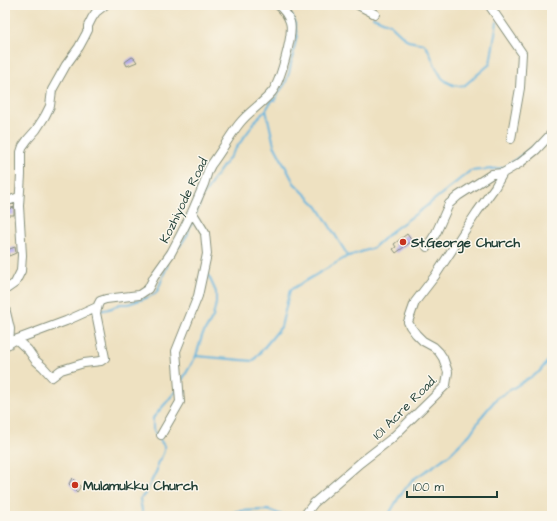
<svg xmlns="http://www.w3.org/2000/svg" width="557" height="521" viewBox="0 0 557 521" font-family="'Architects Daughter',sans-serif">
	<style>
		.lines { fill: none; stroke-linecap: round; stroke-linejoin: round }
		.stream { stroke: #63b4de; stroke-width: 2 }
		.building { fill: #b3aaea }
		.minor-casing { stroke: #868f7a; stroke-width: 10 }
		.minor { stroke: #fff; stroke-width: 8 }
		.poi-dot { fill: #c8321e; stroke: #fbf7ec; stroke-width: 1.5 }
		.labels { text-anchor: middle; stroke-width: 3; stroke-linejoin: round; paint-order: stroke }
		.street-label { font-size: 13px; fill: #1f3d34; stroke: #fbf7ec }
		.poi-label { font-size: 13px; font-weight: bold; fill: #1f3d34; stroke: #fbf7ec; text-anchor: start }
	</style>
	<rect width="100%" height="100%" fill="#fbf7ec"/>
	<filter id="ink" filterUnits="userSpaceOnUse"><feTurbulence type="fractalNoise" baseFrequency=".025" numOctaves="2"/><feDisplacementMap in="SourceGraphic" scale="8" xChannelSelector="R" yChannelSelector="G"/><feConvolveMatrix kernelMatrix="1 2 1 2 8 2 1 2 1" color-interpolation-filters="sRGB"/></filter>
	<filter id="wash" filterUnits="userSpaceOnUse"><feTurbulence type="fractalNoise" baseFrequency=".012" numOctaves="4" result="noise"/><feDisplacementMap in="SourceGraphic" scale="16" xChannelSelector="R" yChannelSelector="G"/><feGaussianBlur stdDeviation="0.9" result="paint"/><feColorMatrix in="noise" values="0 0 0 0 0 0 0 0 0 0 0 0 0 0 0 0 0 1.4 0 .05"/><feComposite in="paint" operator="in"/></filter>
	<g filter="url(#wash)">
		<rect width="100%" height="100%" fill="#eee1c1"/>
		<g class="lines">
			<path class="stream" d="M373 17 390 24 408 41 424 44 429 51 435 66 442 78 447 82 453 85 459 86 465 85 490 64 497 22
				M203 196 208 189 213 180 250 129 254 122 266 110 272 100H275L279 92 285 84 289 73 297 35 294 20 291 15
				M196 214 200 203
				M179 247 188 234 189 228 193 222
				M349 256 373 248 392 231 424 208 470 171 504 168 538 143
				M100 311 112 308 120 304H128L149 297 157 292 168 264
				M196 356 253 361 281 327 290 290 348 256 318 207 294 183 274 145 266 110
				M181 382 196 356 202 336 213 317 216 303V292L207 272
				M143 516 140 499 145 494 157 470V464L162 456 164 451V446L153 429V418L176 391
				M226 516 237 511 268 510 285 516
				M388 516 399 497 412 480 432 467 450 454 470 434 482 416 497 398 539 372 552 356"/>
		</g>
		<g id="blocks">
			<path class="building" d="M132 57 134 58 137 62 127 66 125 62Z
				M14 207V215H7L6 210Z
				M407 234 412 241 396 253 393 249 396 247 394 244Z
				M15 247 16 253 9 256 7 250Z
				M72 478 80 486V488L77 492 69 484Z"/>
		</g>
	</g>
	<g filter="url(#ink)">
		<use href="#blocks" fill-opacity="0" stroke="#868f7a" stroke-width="1"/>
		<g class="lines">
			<defs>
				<path id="minor" d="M358 5 375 14
					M489 5 522 53 520 88 511 139
					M5 202 19 197
					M427 247 436 233 449 204 458 196 492 174 503 173
					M5 290 15 283 21 271 22 255 19 206 21 175V152L23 146 28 139 36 130 45 116 50 106 52 90 66 65 79 47 85 36 88 30V26L92 18 96 12 105 5
					M5 308 10 329 9 344
					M15 340 66 321 97 307
					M5 346 15 340H17L28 350 35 360 43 367 52 377 61 370 84 363 101 361 105 358 96 313 98 305 100 301 106 299 139 295 148 289 154 277 171 253 181 234 192 212 204 184 208 171 211 165C221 152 229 137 239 124 248 112 262 104 272 92 280 82 294 34 290 22 288 16 283 9 278 5
					M161 435 180 402 176 351 198 296 207 254 205 233 192 212
					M304 516 314 503 360 463 391 439 446 385 448 372 443 358 439 352 434 347 423 341 416 334 410 326 408 322 415 302 435 276 477 212 495 187 503 173 520 163 536 150 552 133"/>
			</defs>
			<use href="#minor" class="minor-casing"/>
			<use href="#minor" class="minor"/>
		</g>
	</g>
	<g class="poi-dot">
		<circle cx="403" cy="242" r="4"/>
		<circle cx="75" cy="485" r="4"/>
	</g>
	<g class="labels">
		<g class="street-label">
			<text transform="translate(183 200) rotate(-64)" y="5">Kozhiyode Road</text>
			<text transform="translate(404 407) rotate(-45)" y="5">101 Acre Road.</text>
		</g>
		<g class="poi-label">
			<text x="411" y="247">St.George Church</text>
			<text x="83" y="490">Mulamukku Church</text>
		</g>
	</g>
	<rect width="557" height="521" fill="none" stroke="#fbf7ec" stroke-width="20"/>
	<path d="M407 491v6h90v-6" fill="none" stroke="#1f3d34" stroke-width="2"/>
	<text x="413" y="491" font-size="12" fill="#1f3d34" stroke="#fbf7ec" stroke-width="3" paint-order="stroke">100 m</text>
</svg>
